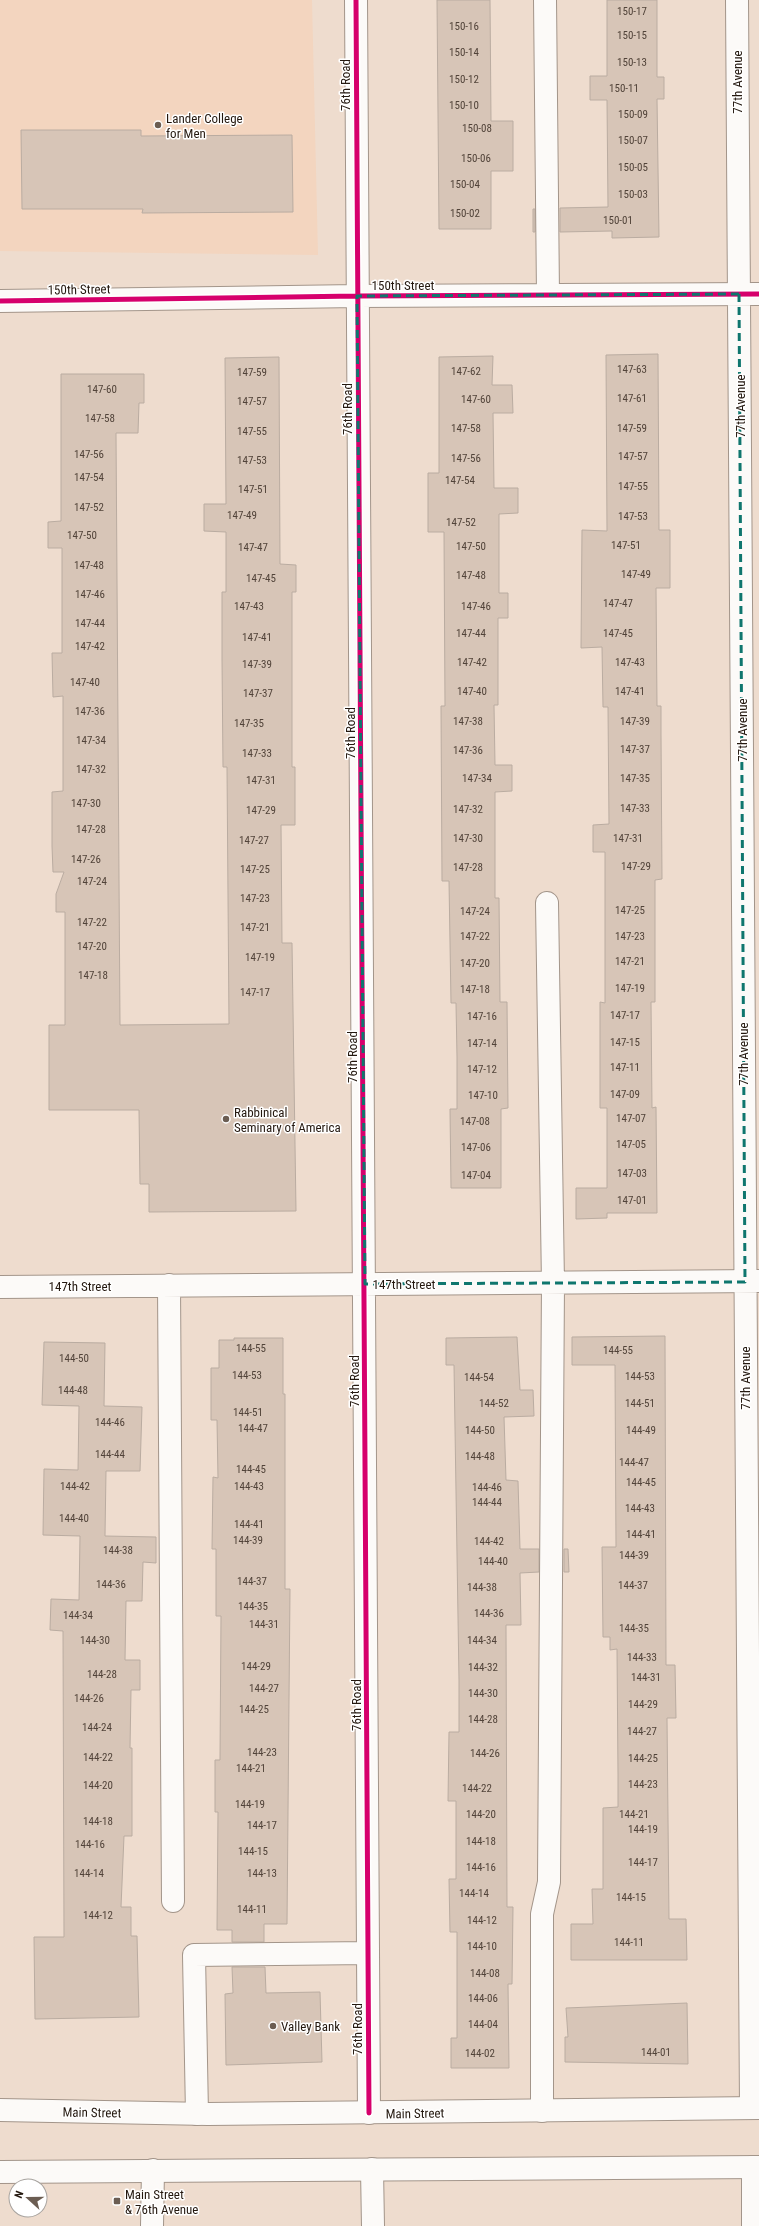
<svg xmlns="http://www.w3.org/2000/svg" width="759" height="2226" viewBox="0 0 759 2226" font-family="'Roboto Condensed',sans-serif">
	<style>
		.built { fill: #f3d5bf }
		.building { fill: #d7c5b7; stroke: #baaca1 }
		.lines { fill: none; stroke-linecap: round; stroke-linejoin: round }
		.minor-casing { stroke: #a3958a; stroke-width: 24 }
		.major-casing { stroke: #a3958a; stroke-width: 24 }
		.minor { stroke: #fcfaf8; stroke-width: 22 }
		.major { stroke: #fcfaf8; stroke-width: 22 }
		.cycleway-casing { stroke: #fff; stroke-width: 8 }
		.cycleway { stroke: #d6006c; stroke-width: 5 }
		.marked { fill: none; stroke: #0f766e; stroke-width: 3; stroke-dasharray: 8 5; stroke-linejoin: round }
		.poi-dot { fill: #6b5d52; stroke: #fff; stroke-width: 1.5 }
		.labels { text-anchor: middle; stroke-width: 3; stroke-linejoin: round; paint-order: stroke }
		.number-label { font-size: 11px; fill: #514339 }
		.street-label { font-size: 13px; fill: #24180f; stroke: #fff }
		.poi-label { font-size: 13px; fill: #24180f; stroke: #fff; text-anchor: start }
	</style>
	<rect width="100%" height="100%" fill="#eedcce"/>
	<path class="built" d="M0 0H312L318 255 0 251Z"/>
	<path class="building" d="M437 0H490L491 121H513V171H491V229H439Z
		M607 0H657V77H664V99H657L659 237 612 238V231L560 232V208L608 207 607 100H590V76H607Z
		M21 130H141V136L292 135 293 212 142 213 143 209H22Z
		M533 209H535V232H533Z
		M658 354 659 530H670V588H656L657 706H661V734L662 879 655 880V1002H651L652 1108 656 1107 657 1213H607V1218L576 1219V1188H607V1108H600V1002L605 1003V852H593V825L609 824 608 707H603L602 647 581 648 582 530 607 531 606 355Z
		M493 356 492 385H512L513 413H493L494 488H518V513L499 514V593H508V618H498V705H494L495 765H512V791L495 792V898H499L500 1002H507L508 1108 501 1109V1188H451L450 1109H457V1057L456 1003H451L449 881H442L441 706H445L444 532H428V473H439V357Z
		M279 357 280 564 296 565V592H292V767H295V825H281L282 943H292L296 1211 149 1212V1184H140L139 1110H49V1025H65V912H56V894L64 872H53L52 846V792L63 791V696L53 697 52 653H62V548H48V522L61 521V374H144V403H139L138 433H116L120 1025 229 1024 227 767H223L222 659V592H226V532L204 531V504H226L225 358Z
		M665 1336 666 1665H675L676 1718H667L669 1919H686L687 1960H571V1924H593L592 1889H603V1808L618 1807V1774L617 1649 610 1650V1637H603L602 1547H616L615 1365H572V1337Z
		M517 1337 520 1390H533L534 1416 504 1417 506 1480 518 1481 520 1549H539V1572L520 1573 521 1625H506L507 1907H513L512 1984H508L509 2068H451V2038H457V1932H450L449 1879H456V1801H448L449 1732H459V1680L454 1365H446V1338Z
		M234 1338H283V1394H285V1589H290L287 1924H264V1942H232V1930H217L218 1812H215V1760H220L221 1616H216V1549H212L213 1477 218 1478 217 1420H211V1368H219V1340H234Z
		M44 1342 105 1343 104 1406 142 1407 140 1471H106L105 1536 156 1537V1563L143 1562 142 1601H126L125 1660H140V1690H131L130 1748H132V1836H124L121 1907H131V1936H137L139 2017 35 2019 34 1937H64L63 1631 50 1630 51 1599 79 1600 80 1536 43 1535 44 1469 78 1470 79 1406 42 1405Z
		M564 1549H568L569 1572H564Z
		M232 1967H265L266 1993 320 1992 322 2062 226 2065 225 1994 233 1993Z
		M687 2003 688 2064 565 2062V2037H568L566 2008Z"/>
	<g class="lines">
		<defs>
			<path id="minor" d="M356 0 369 2113
				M545 0 548 295
				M737 0 751 2108
				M0 301 357 296 759 294
				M169 1285 173 1901
				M0 1287 759 1281
				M542 2111V1914L549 1882 553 1283 547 903
				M197 2114 194 1955 368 1953
				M372 2169 373 2226
				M152 2226 153 2170
				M753 2226V2167"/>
			<path id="major" d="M0 2110 208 2114 759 2108
				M0 2172 759 2167"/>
		</defs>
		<use href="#minor" class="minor-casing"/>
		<use href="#major" class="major-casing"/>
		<use href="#minor" class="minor"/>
		<use href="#major" class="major"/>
		<defs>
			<path id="cycleway" d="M356 0 369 2113
				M0 301 357 296 759 294"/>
		</defs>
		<use href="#cycleway" class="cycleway-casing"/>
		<use href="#cycleway" class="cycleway"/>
	</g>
	<path class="marked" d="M739 294 745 1282 365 1284 357 296Z"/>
	<g class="poi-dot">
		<circle cx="158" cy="125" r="4"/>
		<circle cx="226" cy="1119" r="4"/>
		<circle cx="273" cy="2026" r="4"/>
		<rect x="113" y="2197" width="8" height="8" rx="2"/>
	</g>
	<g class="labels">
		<g class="number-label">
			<text x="632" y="15">150-17</text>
			<text x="464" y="30">150-16</text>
			<text x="632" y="39">150-15</text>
			<text x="464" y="56">150-14</text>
			<text x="632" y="66">150-13</text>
			<text x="464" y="83">150-12</text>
			<text x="624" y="92">150-11</text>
			<text x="464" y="109">150-10</text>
			<text x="633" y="118">150-09</text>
			<text x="477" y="132">150-08</text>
			<text x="633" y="144">150-07</text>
			<text x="476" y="162">150-06</text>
			<text x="633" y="171">150-05</text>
			<text x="465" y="188">150-04</text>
			<text x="633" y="198">150-03</text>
			<text x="465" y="217">150-02</text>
			<text x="618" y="224">150-01</text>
			<text x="632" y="373">147-63</text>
			<text x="466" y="375">147-62</text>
			<text x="252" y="376">147-59</text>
			<text x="102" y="393">147-60</text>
			<text x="632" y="402">147-61</text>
			<text x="476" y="403">147-60</text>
			<text x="252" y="405">147-57</text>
			<text x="100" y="422">147-58</text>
			<text x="466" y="432">147-58</text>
			<text x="632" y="432">147-59</text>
			<text x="252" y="435">147-55</text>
			<text x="89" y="458">147-56</text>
			<text x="633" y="460">147-57</text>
			<text x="466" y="462">147-56</text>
			<text x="252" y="464">147-53</text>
			<text x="89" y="481">147-54</text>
			<text x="460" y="484">147-54</text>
			<text x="633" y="490">147-55</text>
			<text x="253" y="493">147-51</text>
			<text x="89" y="511">147-52</text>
			<text x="242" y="519">147-49</text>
			<text x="633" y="520">147-53</text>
			<text x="461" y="526">147-52</text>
			<text x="82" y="539">147-50</text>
			<text x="626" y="549">147-51</text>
			<text x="471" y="550">147-50</text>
			<text x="253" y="551">147-47</text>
			<text x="89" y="569">147-48</text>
			<text x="636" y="578">147-49</text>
			<text x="471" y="579">147-48</text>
			<text x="261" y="582">147-45</text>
			<text x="90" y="598">147-46</text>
			<text x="618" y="607">147-47</text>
			<text x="249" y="610">147-43</text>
			<text x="476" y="610">147-46</text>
			<text x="90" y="627">147-44</text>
			<text x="471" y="637">147-44</text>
			<text x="618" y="637">147-45</text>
			<text x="257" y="641">147-41</text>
			<text x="90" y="650">147-42</text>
			<text x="472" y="666">147-42</text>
			<text x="630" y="666">147-43</text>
			<text x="257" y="668">147-39</text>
			<text x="85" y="686">147-40</text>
			<text x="472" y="695">147-40</text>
			<text x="630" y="695">147-41</text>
			<text x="258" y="697">147-37</text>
			<text x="90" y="715">147-36</text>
			<text x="468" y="725">147-38</text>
			<text x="635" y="725">147-39</text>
			<text x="249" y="727">147-35</text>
			<text x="91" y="744">147-34</text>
			<text x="635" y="753">147-37</text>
			<text x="468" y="754">147-36</text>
			<text x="257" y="757">147-33</text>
			<text x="91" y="773">147-32</text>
			<text x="477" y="782">147-34</text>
			<text x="635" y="782">147-35</text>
			<text x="261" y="784">147-31</text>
			<text x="86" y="807">147-30</text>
			<text x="635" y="812">147-33</text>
			<text x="468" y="813">147-32</text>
			<text x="261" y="814">147-29</text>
			<text x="91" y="833">147-28</text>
			<text x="468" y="842">147-30</text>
			<text x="628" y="842">147-31</text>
			<text x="254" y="844">147-27</text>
			<text x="86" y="863">147-26</text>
			<text x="636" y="870">147-29</text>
			<text x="468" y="871">147-28</text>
			<text x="255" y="873">147-25</text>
			<text x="92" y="885">147-24</text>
			<text x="255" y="902">147-23</text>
			<text x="630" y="914">147-25</text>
			<text x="475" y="915">147-24</text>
			<text x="92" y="926">147-22</text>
			<text x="255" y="931">147-21</text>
			<text x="475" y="940">147-22</text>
			<text x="630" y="940">147-23</text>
			<text x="92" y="950">147-20</text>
			<text x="260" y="961">147-19</text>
			<text x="630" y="965">147-21</text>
			<text x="475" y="967">147-20</text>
			<text x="93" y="979">147-18</text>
			<text x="630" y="992">147-19</text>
			<text x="475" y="993">147-18</text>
			<text x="255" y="996">147-17</text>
			<text x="625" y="1019">147-17</text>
			<text x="482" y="1020">147-16</text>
			<text x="625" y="1046">147-15</text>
			<text x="482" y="1047">147-14</text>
			<text x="625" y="1071">147-11</text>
			<text x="482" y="1073">147-12</text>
			<text x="625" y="1098">147-09</text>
			<text x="483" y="1099">147-10</text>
			<text x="631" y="1122">147-07</text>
			<text x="475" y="1125">147-08</text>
			<text x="631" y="1148">147-05</text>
			<text x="476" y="1151">147-06</text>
			<text x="632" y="1177">147-03</text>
			<text x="476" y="1179">147-04</text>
			<text x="632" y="1204">147-01</text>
			<text x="251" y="1352">144-55</text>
			<text x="618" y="1354">144-55</text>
			<text x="74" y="1362">144-50</text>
			<text x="247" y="1379">144-53</text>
			<text x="640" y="1380">144-53</text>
			<text x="479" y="1381">144-54</text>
			<text x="73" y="1394">144-48</text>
			<text x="494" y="1407">144-52</text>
			<text x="640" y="1407">144-51</text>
			<text x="248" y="1416">144-51</text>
			<text x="110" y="1426">144-46</text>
			<text x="253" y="1432">144-47</text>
			<text x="480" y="1434">144-50</text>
			<text x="641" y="1434">144-49</text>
			<text x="110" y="1458">144-44</text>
			<text x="480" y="1460">144-48</text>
			<text x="634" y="1466">144-47</text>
			<text x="251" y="1473">144-45</text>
			<text x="641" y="1486">144-45</text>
			<text x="75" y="1490">144-42</text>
			<text x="249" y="1490">144-43</text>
			<text x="487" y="1491">144-46</text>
			<text x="487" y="1506">144-44</text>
			<text x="640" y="1512">144-43</text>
			<text x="74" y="1522">144-40</text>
			<text x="249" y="1528">144-41</text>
			<text x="641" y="1538">144-41</text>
			<text x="248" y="1544">144-39</text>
			<text x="489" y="1545">144-42</text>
			<text x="118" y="1554">144-38</text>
			<text x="634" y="1559">144-39</text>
			<text x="493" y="1565">144-40</text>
			<text x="252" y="1585">144-37</text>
			<text x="111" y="1588">144-36</text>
			<text x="633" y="1589">144-37</text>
			<text x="482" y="1591">144-38</text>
			<text x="253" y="1610">144-35</text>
			<text x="489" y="1617">144-36</text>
			<text x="78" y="1619">144-34</text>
			<text x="264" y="1628">144-31</text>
			<text x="634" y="1632">144-35</text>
			<text x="95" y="1644">144-30</text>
			<text x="482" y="1644">144-34</text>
			<text x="642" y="1661">144-33</text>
			<text x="256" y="1670">144-29</text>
			<text x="483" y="1671">144-32</text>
			<text x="102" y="1678">144-28</text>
			<text x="646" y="1681">144-31</text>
			<text x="264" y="1692">144-27</text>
			<text x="483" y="1697">144-30</text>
			<text x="89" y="1702">144-26</text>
			<text x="643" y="1708">144-29</text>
			<text x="254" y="1713">144-25</text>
			<text x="483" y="1723">144-28</text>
			<text x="97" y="1731">144-24</text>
			<text x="642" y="1735">144-27</text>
			<text x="262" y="1756">144-23</text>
			<text x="485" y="1757">144-26</text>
			<text x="98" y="1761">144-22</text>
			<text x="643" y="1762">144-25</text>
			<text x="251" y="1772">144-21</text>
			<text x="643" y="1788">144-23</text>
			<text x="98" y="1789">144-20</text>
			<text x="477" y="1792">144-22</text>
			<text x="250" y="1808">144-19</text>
			<text x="481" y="1818">144-20</text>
			<text x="634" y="1818">144-21</text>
			<text x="98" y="1825">144-18</text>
			<text x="262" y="1829">144-17</text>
			<text x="643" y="1833">144-19</text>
			<text x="481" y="1845">144-18</text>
			<text x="90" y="1848">144-16</text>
			<text x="253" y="1855">144-15</text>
			<text x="643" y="1866">144-17</text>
			<text x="481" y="1871">144-16</text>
			<text x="89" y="1877">144-14</text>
			<text x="262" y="1877">144-13</text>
			<text x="474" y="1897">144-14</text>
			<text x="631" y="1901">144-15</text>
			<text x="252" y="1913">144-11</text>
			<text x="98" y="1919">144-12</text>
			<text x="482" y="1924">144-12</text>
			<text x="629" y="1946">144-11</text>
			<text x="482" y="1950">144-10</text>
			<text x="485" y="1977">144-08</text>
			<text x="483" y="2002">144-06</text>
			<text x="483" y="2028">144-04</text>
			<text x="656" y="2056">144-01</text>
			<text x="480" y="2057">144-02</text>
		</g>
		<g class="street-label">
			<text transform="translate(737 82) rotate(-90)" y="5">77th Avenue</text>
			<text transform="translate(345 85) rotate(-90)" y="5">76th Road</text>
			<text x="403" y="290">150th Street</text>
			<text transform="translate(79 289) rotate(-1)" y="5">150th Street</text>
			<text transform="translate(740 406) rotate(-90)" y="5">77th Avenue</text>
			<text transform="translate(347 409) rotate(-90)" y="5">76th Road</text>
			<text transform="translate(742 730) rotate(-90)" y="5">77th Avenue</text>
			<text transform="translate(350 733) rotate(-90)" y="5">76th Road</text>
			<text transform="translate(743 1054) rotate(-90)" y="5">77th Avenue</text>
			<text transform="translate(352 1057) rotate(-90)" y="5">76th Road</text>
			<text x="404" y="1289">147th Street</text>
			<text x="80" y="1291">147th Street</text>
			<text transform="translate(745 1378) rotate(-90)" y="5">77th Avenue</text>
			<text transform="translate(354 1381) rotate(-90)" y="5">76th Road</text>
			<text transform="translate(356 1705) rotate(-90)" y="5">76th Road</text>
			<text transform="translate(357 2029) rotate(-90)" y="5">76th Road</text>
			<text transform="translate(92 2112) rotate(1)" y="5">Main Street</text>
			<text transform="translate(415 2113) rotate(-1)" y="5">Main Street</text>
		</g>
		<g class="poi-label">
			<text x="166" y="123">Lander College<tspan x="166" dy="15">for Men</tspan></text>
			<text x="234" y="1117">Rabbinical<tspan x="234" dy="15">Seminary of America</tspan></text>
			<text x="281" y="2031">Valley Bank</text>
			<text x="125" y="2199">Main Street<tspan x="125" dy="15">&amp; 76th Avenue</tspan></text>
		</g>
	</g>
	<g transform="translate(28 2198) rotate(291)"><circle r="19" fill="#ffffff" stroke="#a7a39f"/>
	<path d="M0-3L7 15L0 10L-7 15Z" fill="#6b5d52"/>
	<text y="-6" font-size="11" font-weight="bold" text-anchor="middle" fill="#24180f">N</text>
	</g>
</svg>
